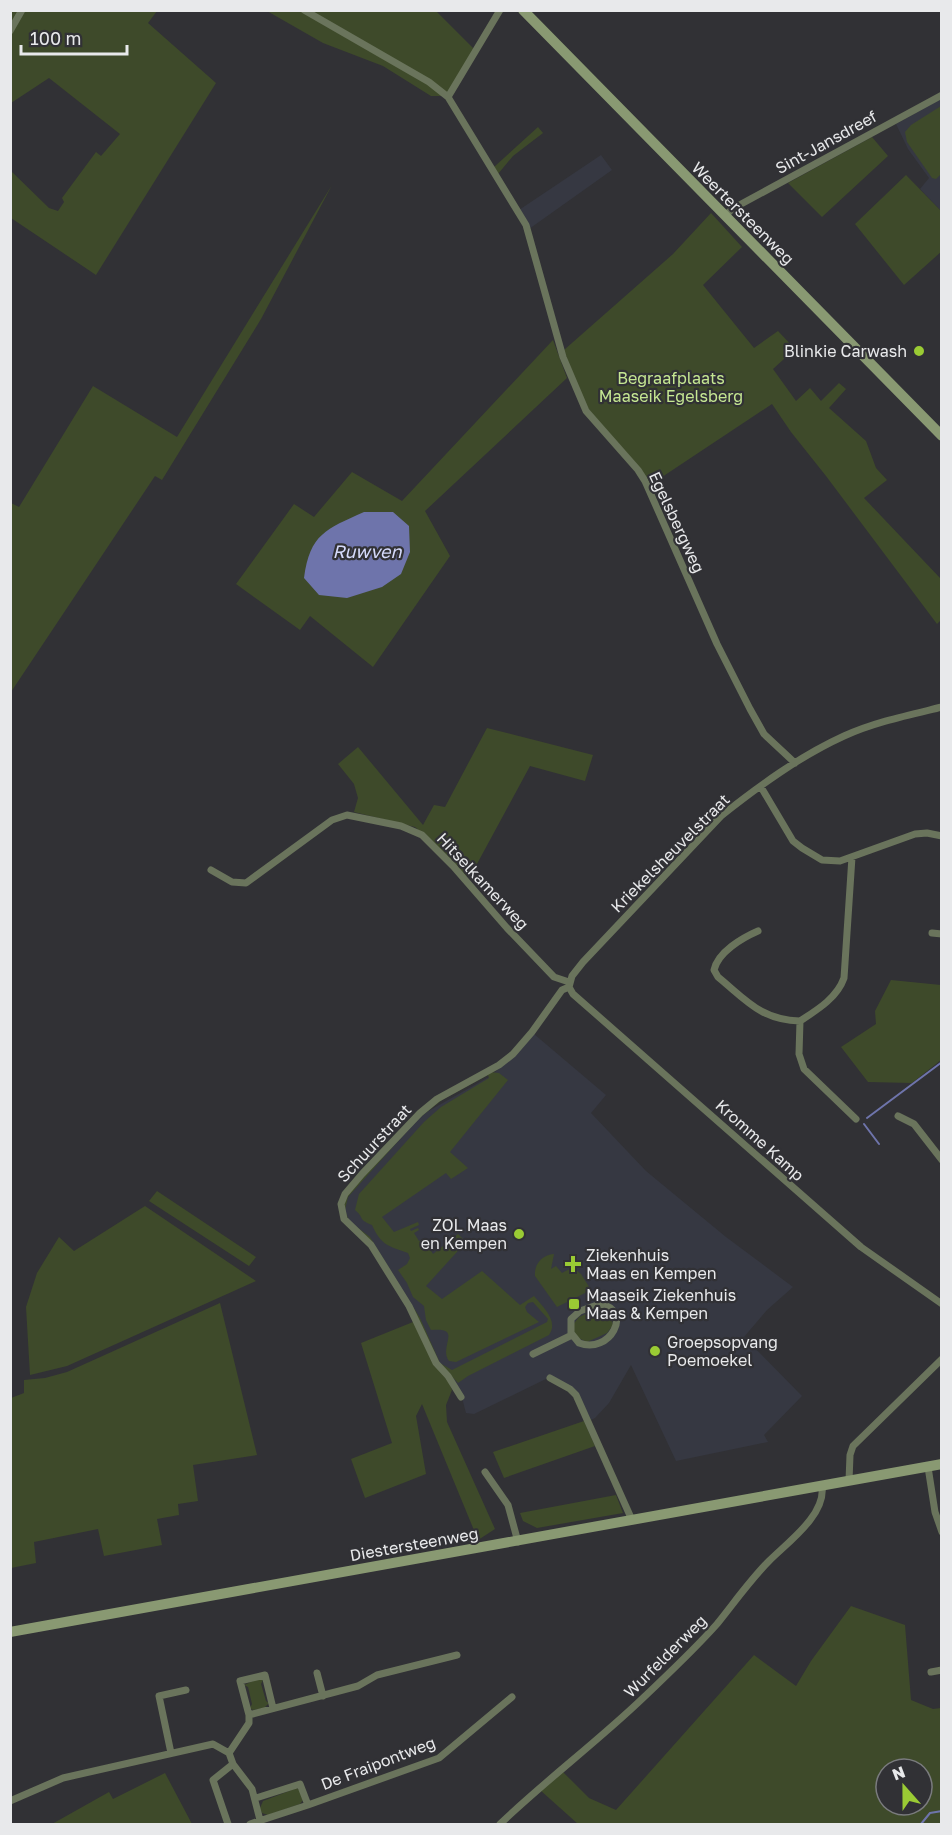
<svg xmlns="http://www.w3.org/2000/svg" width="952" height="1835" viewBox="0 0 952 1835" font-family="'Golos Text',sans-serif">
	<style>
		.built { fill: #363842 }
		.green { fill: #3e4a2a; fill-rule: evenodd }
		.water { fill: #6e74ab }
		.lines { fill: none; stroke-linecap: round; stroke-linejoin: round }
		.stream { stroke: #6e74ab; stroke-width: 2 }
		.street { stroke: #6a745c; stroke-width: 7 }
		.secondary { stroke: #899972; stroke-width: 10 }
		.poi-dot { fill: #9acb34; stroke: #313135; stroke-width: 2 }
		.labels { text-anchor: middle; stroke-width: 4.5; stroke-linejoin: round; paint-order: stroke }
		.street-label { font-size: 16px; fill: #e8e9eb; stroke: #313135 }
		.poi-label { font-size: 16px; fill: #e8e9eb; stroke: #313135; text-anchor: start }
		.park-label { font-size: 16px; fill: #c5e792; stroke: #313135 }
		.water-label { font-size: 18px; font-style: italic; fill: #d5dafb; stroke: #313135 }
	</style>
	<rect width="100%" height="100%" fill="#313135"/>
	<path class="built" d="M941 99V211L920 189 929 178 908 149 896 124Z
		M601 155 612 170 529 229 519 210Z
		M534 1034 606 1095 591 1113 646 1171 726 1237 793 1287 767 1310 744 1337 802 1396 764 1435 768 1442 676 1461 631 1365 609 1403 595 1418 591 1420 580 1398 552 1376 474 1414 466 1413 462 1398 440 1366 370 1242 345 1219 342 1205 361 1180 425 1113 489 1077 519 1052Z"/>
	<path class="green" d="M11 11H157L148 23 216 83 96 275 11 218 10 170 49 208 58 211 64 202 62 198 96 152 101 156 120 134 49 78 11 103Z
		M267 11H436L475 50 449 91 441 96H431L383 66 323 43Z
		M941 106V174L936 179 932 178 907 142 905 132 911 125Z
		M538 127 543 133 513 156 498 174 494 167Z
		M872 137 888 156 822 217 788 183Z
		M906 175 941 211 942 251 904 285 855 224Z
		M332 185 261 319 162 480 155 476 11 692V503L19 507 93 386 177 437Z
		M711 213 742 247 703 285 754 348 778 331 795 349 773 369 796 401 810 388 821 401 839 383 846 389 829 408 866 441 876 468 887 480 864 498 941 579V620L937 624 826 476 791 432 772 404 650 485C635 456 608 436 589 410 577 392 571 370 564 350L673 254Z
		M553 340 567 378 425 511 450 556 373 667 310 616 300 630 236 584 294 504 314 517 352 472 402 501Z
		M487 728 593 755 585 781 530 766 471 875 464 876 441 850 415 827 354 812 358 798 354 784 338 764 358 747 423 825 434 805 445 807Z
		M891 980 941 985V1060L912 1083 868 1082 841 1047 876 1024 875 1011Z
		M490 1072 499 1073 508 1080 450 1152 468 1168 451 1179 446 1173 382 1217 394 1232 418 1222 419 1225 410 1229 411 1231 418 1228 419 1230 414 1233 419 1241 424 1239 433 1254 458 1234 466 1242 426 1286 442 1299 482 1271 520 1305 534 1296C543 1307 559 1321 549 1335L468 1376 458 1383 438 1362 413 1309 372 1243 346 1219 342 1207 347 1195 419 1116 437 1101ZM488 1075 489 1078 441 1107 424 1122 359 1194 355 1210C365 1218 357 1219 372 1225 381 1245 388 1246 408 1253L410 1258 407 1264 398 1270 407 1283 413 1297 424 1306 426 1320 431 1330C464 1327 438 1346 449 1361L456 1362 539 1322 527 1312 525 1307 528 1303 533 1302 548 1319 547 1322 452 1370 440 1363 420 1318 370 1237 349 1221 345 1210 348 1197 418 1119 442 1100Z
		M157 1191 256 1257 249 1266 149 1201Z
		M145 1206 256 1281 67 1366 30 1375 26 1307 37 1273 59 1237 74 1251Z
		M554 1254 551 1269 556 1266 562 1273 573 1267 581 1274 591 1290 557 1307 535 1276C534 1264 542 1255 554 1254Z
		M220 1303 257 1455 193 1465 198 1501 178 1504 179 1515 157 1519 162 1545 104 1556 98 1529 34 1542 36 1563 11 1568V1398L24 1393V1380L45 1378 67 1372Z
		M599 1308 604 1309 611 1315 613 1325 607 1333 587 1342 576 1337 572 1326 579 1317Z
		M413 1322 448 1379 452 1390 446 1405 447 1422 495 1529 478 1540 422 1404 416 1416 426 1474 365 1498 351 1459 392 1443 361 1343Z
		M584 1421 595 1446 504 1478 493 1452Z
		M616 1495 623 1513 537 1528 523 1521 520 1513Z
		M851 1606 905 1625 911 1700 933 1709 941 1708V1824H578L540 1790 562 1771 589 1798 616 1810 754 1655 796 1686 811 1661ZM886 1769H922V1805H886Z
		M260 1678 263 1680 261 1684 266 1701 269 1703 264 1708 253 1710 250 1708 252 1704 248 1687 244 1685Z
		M165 1773 192 1824H52L109 1792 113 1799Z
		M297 1788 300 1791 303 1800 300 1804 268 1815 262 1813 260 1808 263 1801Z"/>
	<path class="water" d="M364 512H393L409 526 410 552 401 574 382 587 347 598 319 595 304 578C310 534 326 529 364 512Z"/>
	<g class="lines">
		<path class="stream" d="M867 1118 942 1062
			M864 1124 879 1144
			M921 1824 930 1813 942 1811"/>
		<path class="street" d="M304 10 429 82 448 97 526 225 563 357 586 411 638 470 645 481 717 644 750 709 764 734 795 763
			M10 31 22 10
			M448 97 500 10
			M725 216 732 209 942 95
			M761 787 793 841 802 848 822 860 840 861 915 834 927 833 942 836
			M211 870 232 882 246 883 332 820 347 815 401 826 422 835 453 866 507 928 554 977 569 982
			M758 931C742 938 718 952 714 970L718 977C746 1000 761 1020 800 1021 817 1010 837 998 844 978L852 857
			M932 933 942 934
			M569 987 573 994 861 1247 942 1304
			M569 987 572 976 583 962 721 816C759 786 800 756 844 736 875 722 909 715 942 707
			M800 1021 799 1054 804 1069 856 1119
			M898 1116 914 1124 942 1160
			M600 1304C634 1310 610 1355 579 1343L571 1333V1319L580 1311Z
			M533 1354 572 1335
			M550 1378 570 1389 576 1395 632 1520
			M461 1397 448 1376 436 1363 409 1306 371 1245 344 1219 341 1204 345 1194 362 1174 420 1113 437 1099 499 1065 513 1054 532 1032 562 990 569 987
			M928 1467 935 1512 942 1532
			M485 1472 508 1505 518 1542
			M849 1481 850 1455 853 1446 942 1359
			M931 1672 942 1670
			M317 1673 323 1696
			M249 1715 240 1681 265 1675 273 1708
			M171 1753 159 1696 186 1690
			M229 1753 249 1723V1715L358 1686 377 1675 457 1655
			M10 1801 63 1778 213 1744 229 1753 233 1764 252 1789 261 1824
			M308 1805 439 1758 512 1697
			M228 1824 213 1780 233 1764
			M250 1824 308 1805 300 1784 256 1798
			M500 1824C546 1780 597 1742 643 1698 668 1674 694 1650 717 1624 734 1603 750 1580 769 1561 788 1542 826 1515 822 1486"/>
		<path class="secondary" d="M523 10 942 436
			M10 1632 942 1464"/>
	</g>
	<g class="poi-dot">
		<circle cx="919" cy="351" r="6"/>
		<circle cx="519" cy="1234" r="6"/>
		<path d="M570 1255h6v6h6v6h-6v6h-6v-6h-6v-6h6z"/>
		<rect x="568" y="1298" width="12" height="12" rx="3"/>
		<circle cx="655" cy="1351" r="6"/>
	</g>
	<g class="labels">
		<g class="street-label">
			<text transform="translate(826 142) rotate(-29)" y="6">Sint-Jansdreef</text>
			<text transform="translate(743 213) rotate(45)" y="6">Weertersteenweg</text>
			<text transform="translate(677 522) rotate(65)" y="6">Egelsbergweg</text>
			<text transform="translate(670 853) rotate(-45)" y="6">Kriekelsheuvelstraat</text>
			<text transform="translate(483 881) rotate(47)" y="6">Hitselkamerweg</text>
			<text transform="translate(760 1140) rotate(42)" y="6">Kromme Kamp</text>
			<text transform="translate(374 1143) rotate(-47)" y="6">Schuurstraat</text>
			<text transform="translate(414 1544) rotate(-10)" y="6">Diestersteenweg</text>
			<text transform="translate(665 1656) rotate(-45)" y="6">Wurfelderweg</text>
			<text transform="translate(378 1763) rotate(-21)" y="6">De Fraipontweg</text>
		</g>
		<g class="poi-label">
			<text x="907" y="357" text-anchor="end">Blinkie Carwash</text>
			<text x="507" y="1231" text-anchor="end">ZOL Maas<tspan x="507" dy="18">en Kempen</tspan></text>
			<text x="586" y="1261">Ziekenhuis<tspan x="586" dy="18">Maas en Kempen</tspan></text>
			<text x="586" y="1301">Maaseik Ziekenhuis<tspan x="586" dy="18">Maas &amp; Kempen</tspan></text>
			<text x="667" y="1348">Groepsopvang<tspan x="667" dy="18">Poemoekel</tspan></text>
		</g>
		<g class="park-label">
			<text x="671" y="384">Begraafplaats<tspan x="671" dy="18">Maaseik Egelsberg</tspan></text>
		</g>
		<g class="water-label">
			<text x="367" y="558">Ruwven</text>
		</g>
	</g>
	<rect width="952" height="1835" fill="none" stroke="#e8e9eb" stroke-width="24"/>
	<g transform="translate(904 1787) rotate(339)"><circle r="28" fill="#313135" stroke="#7a7b7e" stroke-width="1.5"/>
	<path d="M0-4.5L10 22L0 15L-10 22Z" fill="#9acb34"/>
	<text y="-9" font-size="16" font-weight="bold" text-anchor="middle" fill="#e8e9eb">N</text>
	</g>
	<path d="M21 45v9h106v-9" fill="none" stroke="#e8e9eb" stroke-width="3"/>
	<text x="30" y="45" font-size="18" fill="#e8e9eb" stroke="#313135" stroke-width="4.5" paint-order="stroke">100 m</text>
</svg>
